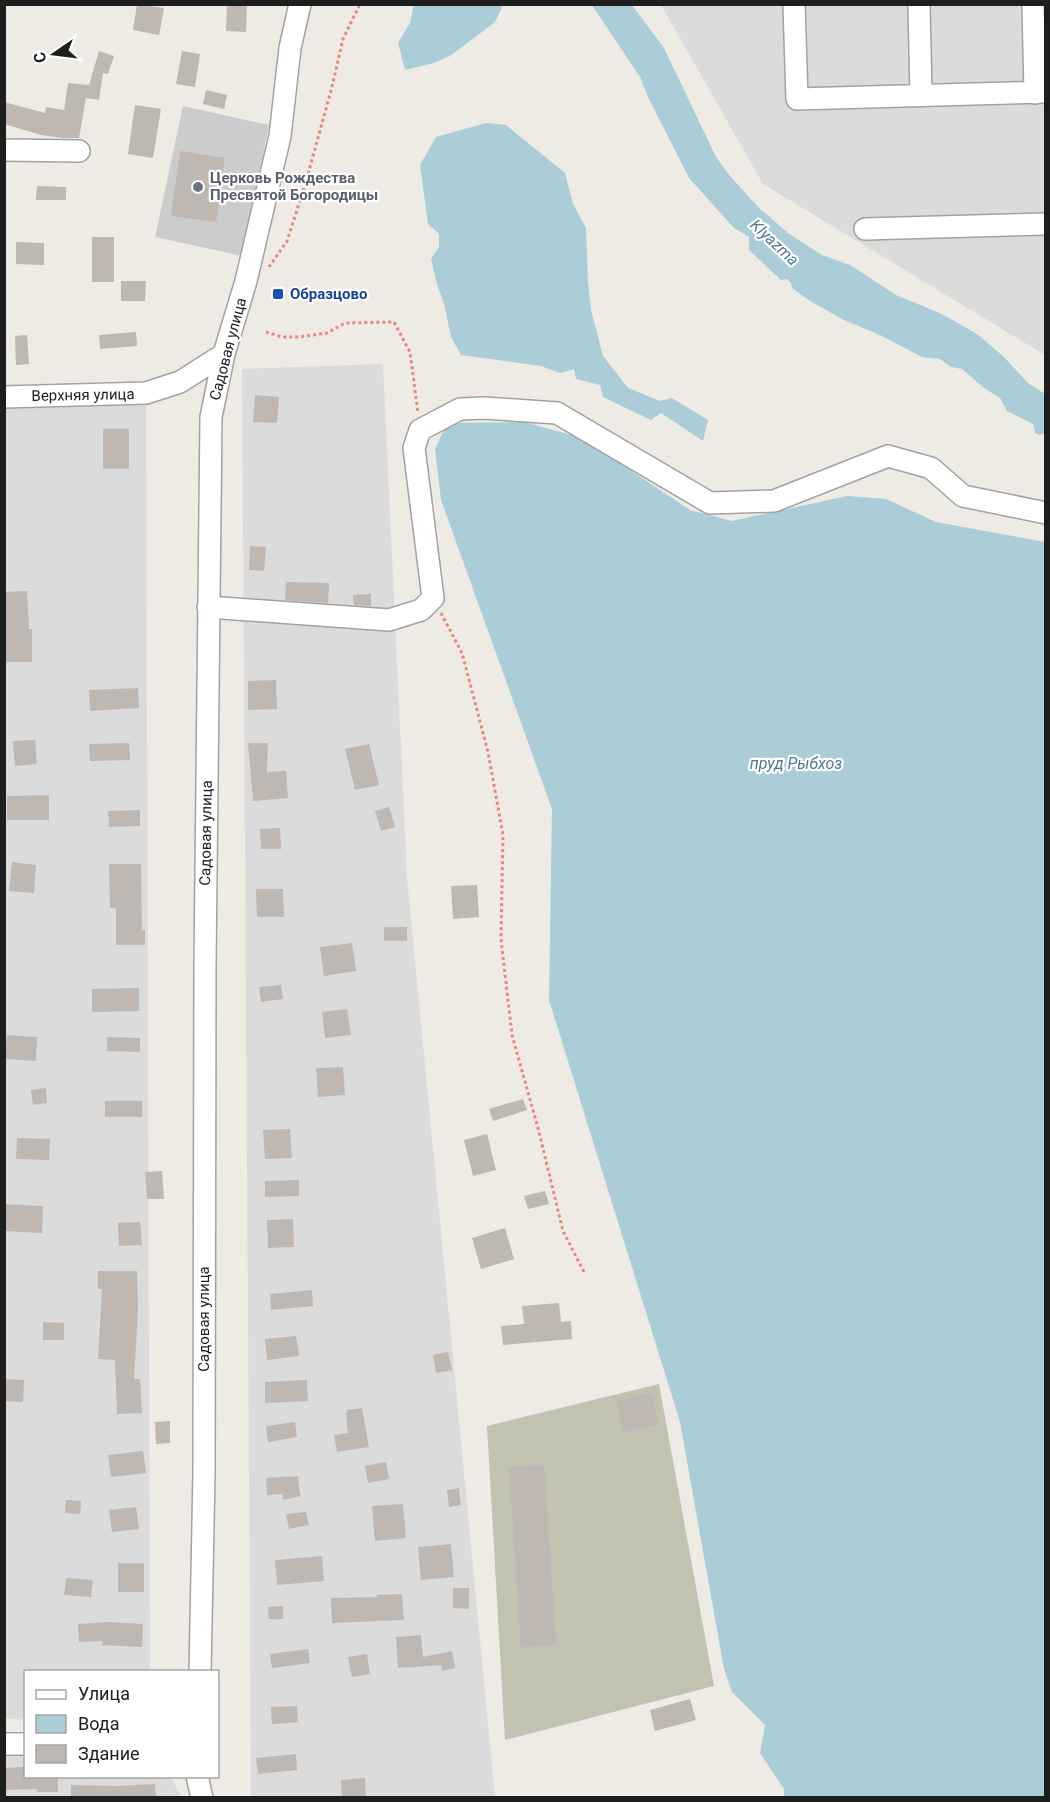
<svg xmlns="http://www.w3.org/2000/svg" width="1050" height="1802" viewBox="0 0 1050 1802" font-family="Roboto,sans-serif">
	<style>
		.residential { fill: #dcdbdb }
		.religious { fill: #ccc }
		.construction { fill: #c2c2b2 }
		.water { fill: #aacdd7 }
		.building { fill: #beb7b2 }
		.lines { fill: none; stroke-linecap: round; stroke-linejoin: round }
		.minor-casing { stroke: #a2a2a2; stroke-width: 24 }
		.path { stroke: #ea867a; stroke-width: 3; stroke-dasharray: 3 3; stroke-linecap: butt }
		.minor { stroke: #fff; stroke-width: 21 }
		.worship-dot { fill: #6b7280; stroke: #fff; stroke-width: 2 }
		.transit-dot { fill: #1a4fb4; stroke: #fff; stroke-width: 2 }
		.labels { text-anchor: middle; stroke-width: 4.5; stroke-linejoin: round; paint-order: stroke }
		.worship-label { font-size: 15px; font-weight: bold; fill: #5b616d; stroke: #fff; text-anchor: start }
		.transit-label { font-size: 15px; font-weight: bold; fill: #164399; stroke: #fff; text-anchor: start }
		.street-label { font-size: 15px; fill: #1e1e1e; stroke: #fff }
		.water-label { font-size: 16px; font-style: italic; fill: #52779c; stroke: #fff }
	</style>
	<rect width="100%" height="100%" fill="#eeebe5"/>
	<path class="residential" d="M661 5H1045V355L763 184Z
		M383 364 407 877 495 1797H251L242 369Z
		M146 405 150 1671 26 1672 25 1720 4 1718V408Z
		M4 1751 25 1753 26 1776 171 1777 181 1797H5Z"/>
	<path class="religious" d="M183 106 269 125 242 256 155 237Z"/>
	<path class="construction" d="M659 1384 714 1686 505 1740 487 1426Z"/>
	<path class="water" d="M414 5V4L503 5 495 22 450 56 434 63 405 70 398 43 410 23Z
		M592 5H632L664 48 716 157 730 176 759 208 788 233 822 255 850 265 896 295 942 314 977 334 1003 356 1028 383 1045 394V433L1040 435 1035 433 1033 424 1007 411 1000 398 984 388 962 369 951 367 940 359 922 357 880 335 844 320 810 301 792 288 791 283 787 279 781 280 749 250V237L734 228 689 178 649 99 640 77Z
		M486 123 506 125 565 173 573 204 586 228 588 281 591 310 603 356 628 388 660 401 672 398 708 420 703 441 661 413 651 420 603 397 600 385 576 379 574 369 560 373 541 366 461 355 451 337 444 304 437 284 431 259 439 247V234L428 224 420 165 436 137Z
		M524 422 582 438 690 510 732 521 847 496 886 499 936 522 1045 542V1797H784V1789L760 1753 765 1725 732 1692 724 1669 680 1422 549 1000 552 809 441 500 435 449 447 423Z"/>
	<path class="building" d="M137 4 164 8 159 35 133 30Z
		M227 4H247L246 32 226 31Z
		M99 51 114 56 108 74 103 73 99 100 86 98 79 138H63L41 135 4 124V102L45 113 46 107 64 110 68 83 89 85Z
		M182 51 200 54 195 87 176 84Z
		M206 90 227 95 224 109 203 104Z
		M135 105 161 109 153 158 128 154Z
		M180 151 225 158 216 222 171 216Z
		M37 186 66 187V200H36Z
		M92 237H114V282H92Z
		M16 242 44 243V265L16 264Z
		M121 281H146L145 301H121Z
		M136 332 137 346 100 349 99 335Z
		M27 335 29 364 16 365 15 336Z
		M255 395 279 397 277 423 253 422Z
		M103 429H129V469H103Z
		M250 546 266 547 264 571 249 570Z
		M286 582 329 583 328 603 285 600Z
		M27 591 29 629H32V662H4V592Z
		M371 594V606L354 605 353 595Z
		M276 680 277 709 248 710V681Z
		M138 688 139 708 90 711 89 690Z
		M35 740 37 764 15 766 13 741Z
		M129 743 130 760 90 761 89 744Z
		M248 743H268L267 772 286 771 288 798 253 801Z
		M369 744 379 785 355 790 345 749Z
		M49 795V820H7V796Z
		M389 807 395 827 381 831 375 811Z
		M140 810V826L109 827 108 811Z
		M280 828 281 849H261L260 829Z
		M12 862 36 865 34 893 9 891Z
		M109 864H141L142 930H145V945H116V908H110Z
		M477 885 479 917 453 919 451 886Z
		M256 889H283L284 917H257Z
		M384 927H407V941H384Z
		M352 943 356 971 324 976 320 947Z
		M281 985 283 999 261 1002 259 987Z
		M139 988V1011L92 1012V989Z
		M347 1009 351 1035 325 1038 322 1012Z
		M7 1035 37 1037 36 1061 5 1059Z
		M107 1037 140 1038V1052L107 1051Z
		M343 1067 345 1095 318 1097 316 1068Z
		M46 1088 47 1103 33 1105 31 1090Z
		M523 1099 527 1110 493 1121 489 1109Z
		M105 1101H142V1117H105Z
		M290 1129 292 1158 265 1159 263 1130Z
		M487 1134 496 1170 473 1176 464 1140Z
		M17 1138 50 1139 49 1160 16 1159Z
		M162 1171 164 1199H147L145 1172Z
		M299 1180V1196L265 1197V1181Z
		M545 1191 549 1204 528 1209 524 1196Z
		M4 1204 43 1206 42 1233 4 1231Z
		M293 1219 294 1247 268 1248 267 1220Z
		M140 1222 142 1245 119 1246 118 1223Z
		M505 1228 514 1259 481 1269 472 1238Z
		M98 1271H137L138 1310 134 1379H140L142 1413 117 1414 115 1360 98 1359 102 1289H98Z
		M312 1290 313 1306 271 1310 270 1294Z
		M559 1303 561 1322 571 1321 572 1339 503 1345 501 1326 524 1324 522 1306Z
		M43 1322 64 1323V1340H43Z
		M296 1336 299 1356 267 1360 265 1339Z
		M448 1352 452 1370 436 1373 433 1355Z
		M4 1379 24 1380 23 1402 4 1401Z
		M307 1380 308 1401 265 1403V1382Z
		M651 1393 658 1424 623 1432 617 1401Z
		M362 1408 369 1447 337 1452 334 1435 348 1433 346 1413H347V1410Z
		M170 1421V1443L156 1444 155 1422Z
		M295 1422 297 1437 268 1442 266 1426Z
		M143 1451 146 1473 111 1477 108 1455Z
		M386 1462 389 1479 368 1483 365 1466Z
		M544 1465 556 1645 521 1647 509 1467Z
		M298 1476 300 1496 283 1500 282 1494 267 1495 266 1478Z
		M459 1488 461 1505 449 1507 447 1490Z
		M66 1500 81 1501 80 1514 65 1513Z
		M403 1504 406 1538 375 1541 372 1506Z
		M136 1507 139 1529 112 1532 109 1510Z
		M306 1512 309 1525 289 1529 286 1514Z
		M451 1544 454 1577 421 1580 418 1547Z
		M322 1556 324 1581 277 1585 275 1560Z
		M118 1563H144V1592H118Z
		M66 1578 93 1580 91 1597 64 1595Z
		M453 1588H469V1609L453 1608Z
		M402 1594 404 1620 332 1623 331 1598 378 1597 377 1595Z
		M283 1606V1619H269L268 1607Z
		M108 1622 143 1624 142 1647 102 1645 103 1641 79 1642 78 1624Z
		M421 1635 423 1657 452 1651 455 1668 442 1671 441 1665 398 1668 396 1637Z
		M308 1649 310 1663 272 1668 270 1654Z
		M367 1654 370 1674 352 1677 348 1657Z
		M690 1699 696 1720 655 1731 650 1710Z
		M297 1706 298 1722 272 1724 271 1707Z
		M296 1754 297 1770 258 1774 256 1758Z
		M24 1767 25 1776H58V1792H37V1789L4 1790V1768Z
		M365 1778 366 1797H342L341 1780Z
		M155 1784 156 1797H71V1785L116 1786Z"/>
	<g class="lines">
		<defs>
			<path id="minor" d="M794 4 797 99 1046 92
				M919 4 921 95
				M1033 4 1035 93
				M4 150 79 151
				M865 229 1046 224
				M4 397 146 393 180 382 224 354
				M208 607 389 620 421 610 433 598 414 448 420 430 460 409 484 408 557 413 710 503 774 501 888 456 931 468 963 496 1046 513
				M200 1672 204 1474 205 965 211 417 224 354 246 281 280 136 290 48 300 4
				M4 1744H26
				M197 1776 202 1798"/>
		</defs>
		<use href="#minor" class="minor-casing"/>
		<path class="path" d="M269 267 287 241 305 185 332 87 343 39 360 4
			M266 332 282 337H299L327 333 345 323 394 322 410 352 418 413
			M441 613 462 653 488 752 503 835 501 939 512 1035 538 1128 563 1231 585 1274"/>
		<use href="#minor" class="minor"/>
	</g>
	<circle class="worship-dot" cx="198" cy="187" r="6"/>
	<rect class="transit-dot" x="272" y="288" width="12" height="12" rx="3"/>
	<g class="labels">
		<g class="worship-label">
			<text x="210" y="183">Церковь Рождества<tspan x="210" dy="17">Пресвятой Богородицы</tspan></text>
		</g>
		<g class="transit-label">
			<text x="290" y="299">Образцово</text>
		</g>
		<g class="street-label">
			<text transform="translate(228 349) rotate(-75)" y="5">Садовая улица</text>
			<text transform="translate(83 395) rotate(-1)" y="5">Верхняя улица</text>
			<text transform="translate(206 833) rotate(-89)" y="5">Садовая улица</text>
			<text transform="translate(204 1319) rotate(-90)" y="5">Садовая улица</text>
		</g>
		<g class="water-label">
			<text transform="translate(775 242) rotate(43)" y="6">Klyazma</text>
			<text x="796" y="769">пруд Рыбхоз</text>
		</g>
	</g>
	<rect width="1050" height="1802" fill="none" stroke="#1e1e1e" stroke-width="12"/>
	<rect x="24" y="1670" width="195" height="108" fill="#ffffff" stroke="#a5a5a5" stroke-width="1.5"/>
	<rect x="36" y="1690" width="30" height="9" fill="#ffffff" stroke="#a5a5a5" stroke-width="1.5"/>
	<text x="78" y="1700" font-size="18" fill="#1e1e1e">Улица</text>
	<rect x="36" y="1715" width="30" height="18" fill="#aacdd7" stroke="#a5a5a5" stroke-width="1.5"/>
	<text x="78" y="1730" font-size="18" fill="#1e1e1e">Вода</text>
	<rect x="36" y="1745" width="30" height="18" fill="#beb7b2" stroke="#a5a5a5" stroke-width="1.5"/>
	<text x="78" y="1760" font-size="18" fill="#1e1e1e">Здание</text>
	<g transform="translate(54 54) rotate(256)" stroke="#ffffff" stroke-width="4.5" paint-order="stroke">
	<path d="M0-4.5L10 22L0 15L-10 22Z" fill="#1e1e1e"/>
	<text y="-9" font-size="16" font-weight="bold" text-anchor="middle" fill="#1e1e1e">С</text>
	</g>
</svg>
